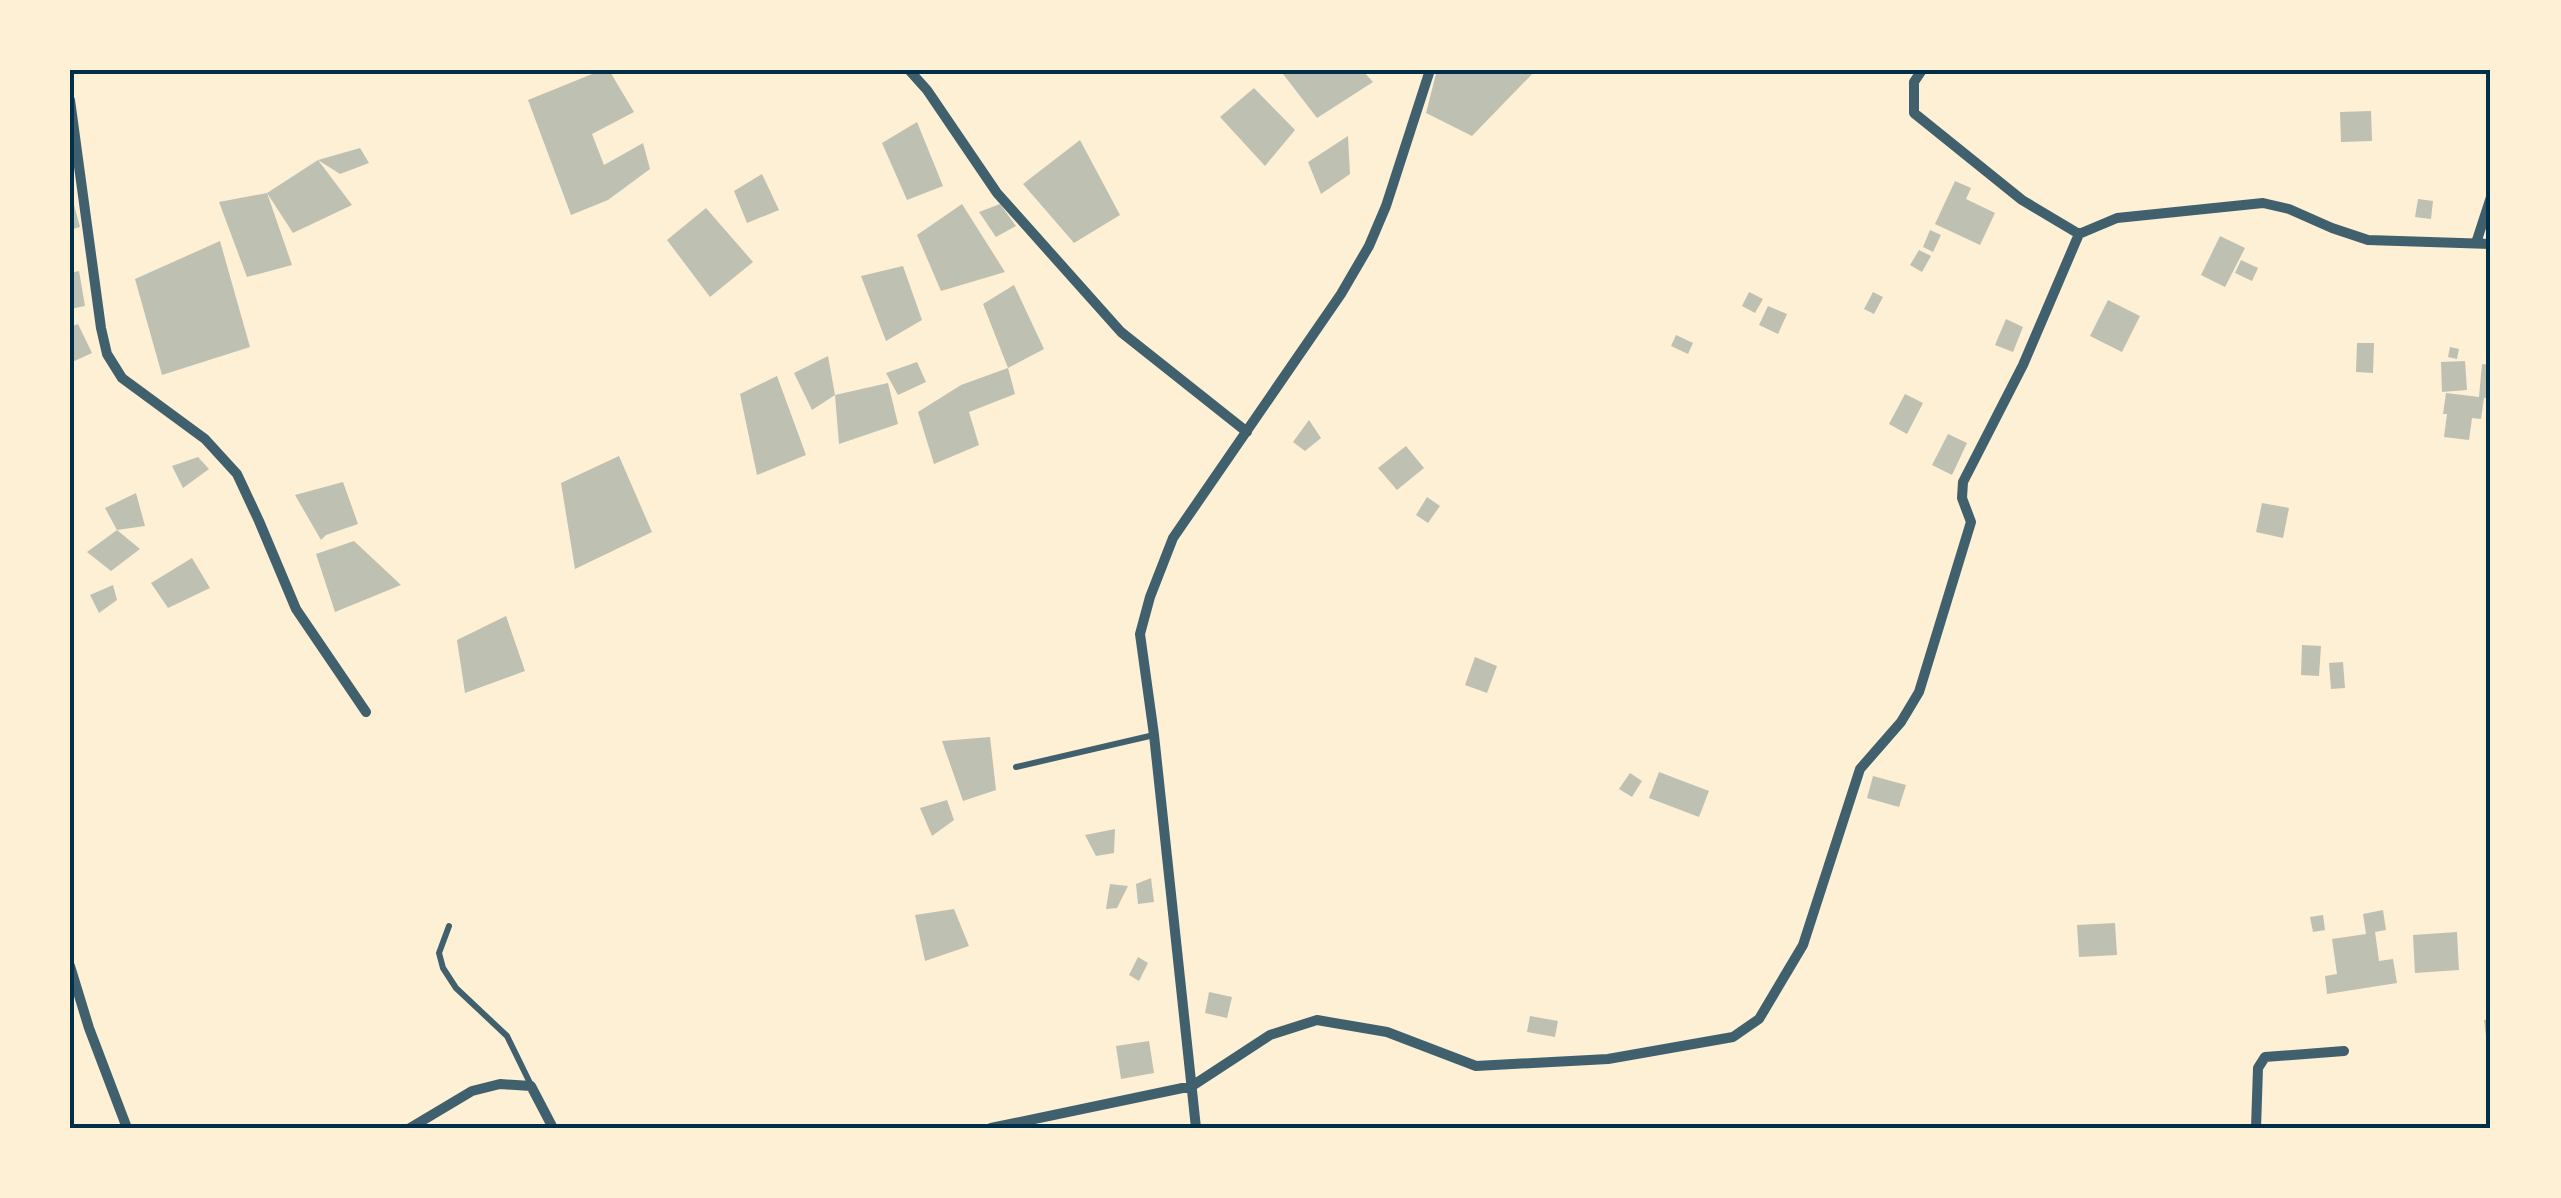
<svg xmlns="http://www.w3.org/2000/svg" width="2561" height="1198" viewBox="0 0 2561 1198" font-family="'Zilla Slab',serif">
	<style>
		.building { fill: #bec0b2 }
		.lines { fill: none; stroke-linecap: round; stroke-linejoin: round }
		.service { stroke: #3f606c; stroke-width: 6 }
		.minor { stroke: #3f606c; stroke-width: 10 }
		.neatline { fill: none; stroke: #003049; stroke-width: 4 }
	</style>
	<rect width="100%" height="100%" fill="#fdf0d5"/>
	<path class="building" d="M602 70H609L634 112 592 134 604 165 643 143 650 169 608 200 571 215 528 100Z
		M1280 70H1362L1373 82 1317 118Z
		M1437 70H1536L1472 136 1426 113Z
		M1254 88 1295 130 1265 166 1220 117Z
		M2371 111 2372 141 2341 142 2340 112Z
		M917 122 943 186 907 200 882 143Z
		M1348 136 1350 174 1321 194 1308 162Z
		M1080 140 1120 215 1074 243 1023 184Z
		M360 148 369 163 340 174 318 160 352 205 293 233 267 193 292 265 247 277 219 202 267 193 318 160Z
		M762 174 779 210 747 223 734 191Z
		M1955 181 1971 188 1966 199 1995 213 1980 245 1935 224Z
		M70 190 80 227 70 230Z
		M2418 199 2433 201 2431 219 2415 217Z
		M962 204 1005 272 941 291 917 235Z
		M1000 204 1016 226 996 237 979 212Z
		M706 208 753 262 710 297 667 240Z
		M1930 230 1941 235 1933 252 1923 247Z
		M2220 236 2245 248 2225 287 2201 275Z
		M220 241 250 347 162 375 135 279Z
		M1919 250 1931 256 1922 272 1910 265Z
		M2241 260 2258 268 2252 281 2235 273Z
		M903 266 922 320 886 341 861 276Z
		M79 271 85 306 70 309V273Z
		M1014 285 1044 349 1008 368 983 304Z
		M1749 292 1763 299 1755 313 1742 306Z
		M1873 292 1883 297 1874 314 1864 309Z
		M2108 300 2140 316 2122 352 2090 336Z
		M1768 306 1787 314 1778 334 1759 325Z
		M2006 319 2023 327 2013 352 1995 345Z
		M78 324 92 353 70 363V327Z
		M1676 335 1693 343 1688 354 1671 346Z
		M2357 343H2374L2373 373 2356 372Z
		M2450 347 2459 349 2457 359 2448 357Z
		M828 356 835 395 812 410 794 373Z
		M2465 361 2467 390 2442 392 2441 362Z
		M917 362 926 382 898 395 886 373Z
		M2482 364 2491 365V398H2484L2481 419 2472 418 2469 440 2444 437 2447 414H2443L2446 393 2479 397Z
		M1008 368 1015 394 969 412 979 445 934 464 918 412 961 385Z
		M777 376 806 455 757 475 740 394Z
		M888 383 898 424 839 444 835 395Z
		M1905 394 1923 403 1907 434 1889 424Z
		M1309 420 1321 438 1305 451 1293 442Z
		M1948 434 1967 443 1952 475 1932 465Z
		M1406 446 1424 468 1397 490 1378 468Z
		M619 456 652 532 575 569 561 483Z
		M198 457 209 469 183 488 172 466Z
		M343 482 358 524 326 535 321 540 295 495Z
		M136 493 145 526 117 530 105 508Z
		M1427 497 1440 506 1428 523 1416 515Z
		M2262 503 2289 508 2283 538 2256 532Z
		M117 530 140 549 111 571 87 552Z
		M354 541 401 585 335 612 316 554Z
		M192 558 210 588 168 608 151 583Z
		M113 585 117 600 99 613 90 595Z
		M506 616 525 671 465 693 457 640Z
		M2302 645 2321 646 2319 676 2301 675Z
		M1475 657 1497 666 1487 693 1465 685Z
		M2343 662 2345 688 2331 689 2329 663Z
		M990 737 996 790 963 801 942 741Z
		M1659 772 1709 791 1699 817 1649 798Z
		M1630 773 1642 781 1632 797 1619 789Z
		M1873 776 1906 785 1899 807 1867 798Z
		M947 800 954 820 932 836 920 808Z
		M1115 829 1114 853 1096 856 1085 835Z
		M1151 878 1154 902 1138 904 1136 884Z
		M1110 884 1128 886 1117 908 1106 909Z
		M954 909 969 946 925 961 915 915Z
		M2383 910 2386 930 2375 932 2379 961 2393 959 2397 983 2327 994 2325 976 2337 974 2332 939 2366 934 2363 914Z
		M2323 915 2325 930 2313 932 2310 917Z
		M2115 923 2117 955 2079 957 2077 925Z
		M2457 932 2459 970 2415 973 2413 935Z
		M1138 957 1148 963 1139 981 1129 975Z
		M1209 992 1232 997 1227 1018 1205 1013Z
		M1530 1016 1558 1021 1555 1037 1527 1032Z
		M2491 1019V1043L2487 1044 2484 1020Z
		M1149 1041 1154 1073 1121 1079 1116 1046Z"/>
	<g class="lines">
		<path class="service" d="M1016 767 1154 735
			M449 926 439 953 443 968 456 988 507 1036 531 1085"/>
		<path class="minor" d="M909 70 927 90 997 193 1121 332 1247 432
			M1922 70 1914 82V113L2022 200 2079 234
			M70 100 101 328 107 354 122 378 205 439 237 474 259 521 296 609 366 712
			M2491 170V172
			M2476 243 2491 197
			M70 966 89 1028 127 1128
			M410 1128 472 1091 500 1084 531 1086 553 1128
			M991 1128 1192 1086 1270 1035 1317 1020 1387 1032 1476 1066 1608 1059 1733 1037 1759 1019 1803 945 1860 769 1901 722 1919 692 1971 522 1962 498 1963 482 2023 365 2079 234 2117 218 2263 203 2289 209 2332 228 2368 240 2491 244
			M1196 1128 1154 735 1140 634 1150 597 1173 538 1341 294 1369 246 1386 206 1430 70
			M2256 1128 2258 1068 2265 1057 2344 1051"/>
	</g>
	<rect width="2561" height="1198" fill="none" stroke="#fdf0d5" stroke-width="145"/>
	<rect x="72" y="72" width="2416" height="1054" class="neatline"/>
</svg>
